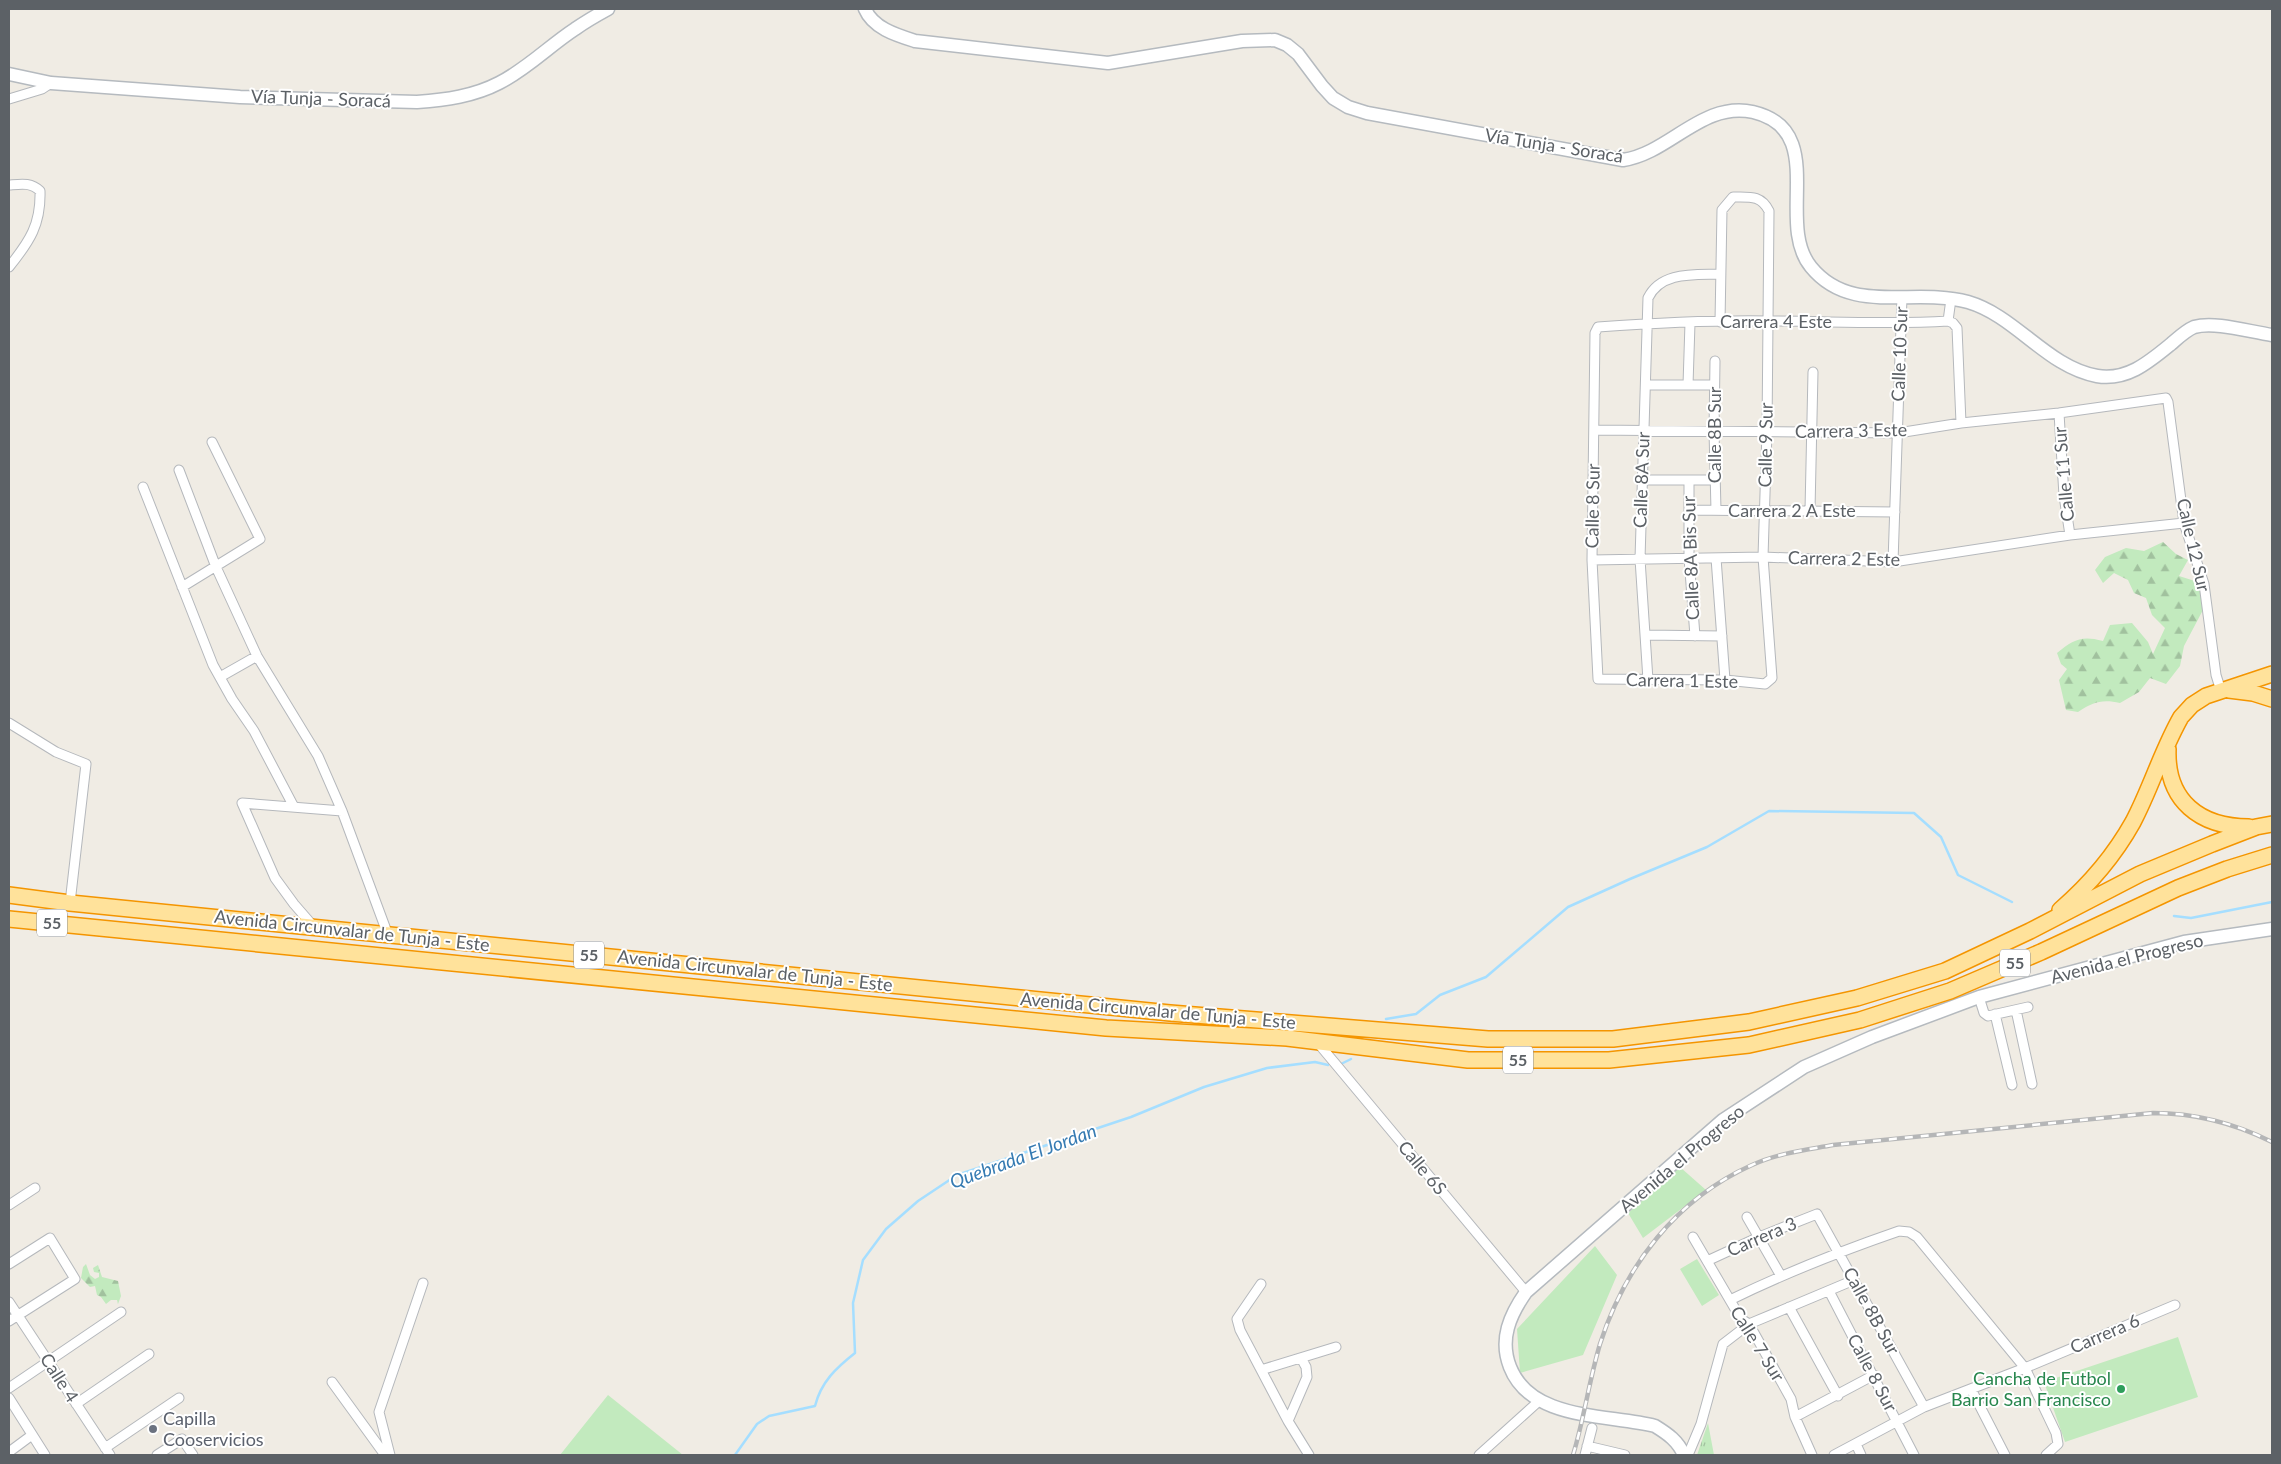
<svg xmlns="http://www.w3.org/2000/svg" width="2281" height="1464" viewBox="0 0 2281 1464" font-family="Lato,sans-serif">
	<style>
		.green { fill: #c2eabe }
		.forest { fill: url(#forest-firs) }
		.park { fill: url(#park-tufts) }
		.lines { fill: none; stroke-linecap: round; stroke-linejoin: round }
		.stream { stroke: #a5deff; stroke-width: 2.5 }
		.minor-casing { stroke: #b5b8bc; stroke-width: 11 }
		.secondary-casing { stroke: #b5babf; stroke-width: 15 }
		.trunk-casing { stroke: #f49500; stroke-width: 18 }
		.minor { stroke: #fff; stroke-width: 9 }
		.secondary { stroke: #fff; stroke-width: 12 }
		.trunk { stroke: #ffe29b; stroke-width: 15 }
		.rail-casing { stroke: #b5b6b7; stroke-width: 4.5 }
		.rail { stroke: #fff; stroke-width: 2.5; stroke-dasharray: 8; stroke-linecap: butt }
		.leisure-dot { fill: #2e9e5b; stroke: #fff; stroke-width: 2 }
		.worship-dot { fill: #6b7280; stroke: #fff; stroke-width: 2 }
		.labels { text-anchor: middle; stroke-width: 4; stroke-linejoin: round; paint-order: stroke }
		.shield { fill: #fff; stroke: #8d9094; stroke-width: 1 }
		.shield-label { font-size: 16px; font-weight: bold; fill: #5c6166 }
		.street-label { font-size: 18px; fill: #5c6166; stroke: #fff }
		.leisure-label { font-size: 18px; fill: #27864d; stroke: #fff; text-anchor: end }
		.worship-label { font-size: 18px; fill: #5b616d; stroke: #fff; text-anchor: start }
		.water-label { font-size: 19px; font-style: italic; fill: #367bb2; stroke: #fff }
	</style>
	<defs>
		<pattern id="forest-firs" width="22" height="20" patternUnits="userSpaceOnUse" patternTransform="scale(1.25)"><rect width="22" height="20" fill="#c2eabe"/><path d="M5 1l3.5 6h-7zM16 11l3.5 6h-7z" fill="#a1c19e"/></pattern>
		<pattern id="park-tufts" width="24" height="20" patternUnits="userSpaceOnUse" patternTransform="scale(1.25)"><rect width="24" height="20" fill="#c2eabe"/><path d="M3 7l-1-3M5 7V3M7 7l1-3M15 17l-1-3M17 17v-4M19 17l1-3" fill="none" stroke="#a1c19e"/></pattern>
	</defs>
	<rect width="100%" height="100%" fill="#f0ece4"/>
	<path class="green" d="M1680 1167 1706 1190 1643 1238 1628 1213Z
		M1595 1246 1617 1275 1583 1355 1520 1373 1517 1329Z
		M1697 1259 1719 1295 1702 1306 1680 1269Z
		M2178 1337 2198 1397 2065 1442 2044 1382Z
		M608 1395 683 1455H560Z"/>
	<path class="forest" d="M2163 542 2176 554 2188 560 2179 576 2198 582 2204 608 2184 646 2180 666 2166 684 2150 678 2139 692 2120 703C2102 699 2093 702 2078 712L2066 710 2059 680 2067 669 2061 664 2057 653C2073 640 2081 635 2103 641L2110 625 2132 623 2148 642 2153 654 2165 628 2152 615 2146 598 2134 593 2128 580 2114 573 2103 583 2095 570 2105 557 2126 548 2144 551Z
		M86 1264 90 1275 95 1279 99 1277V1273L94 1272 93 1268 98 1265 102 1277 118 1281 121 1296 118 1304 117 1300H111L106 1304 101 1297 97 1295 95 1286 90 1287 81 1278 83 1267Z"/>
	<path class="park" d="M1708 1423 1714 1455H1697Z"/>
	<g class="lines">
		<path class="stream" d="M2174 916 2191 918 2272 902
			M1386 1019 1416 1014 1440 995 1486 977 1568 907 1630 879 1707 847 1769 811 1914 813 1941 837 1958 875 2012 902
			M1339 1065 1351 1059
			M735 1455 757 1424 769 1416 815 1406C821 1382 836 1368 855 1353L853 1303 863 1260 886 1229 918 1201 957 1175 1131 1117 1204 1087 1267 1068 1315 1062 1328 1065"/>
		<defs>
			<path id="minor" d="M9 99 42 89 51 83
				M9 185C21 184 31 182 40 191 41 224 30 241 9 267
				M1948 321 1951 299
				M1720 322 1722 210 1733 197C1750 197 1761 195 1769 211L1767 431 1763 557 1772 678 1765 684 1725 680 1598 679 1592 560 1595 333 1598 327C1655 323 1712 320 1769 321 1829 321 1888 325 1948 321L1953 323 1957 328 1961 423
				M1715 361 1714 431 1716 510
				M1646 385H1714
				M1688 385 1690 323
				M2059 413 2064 496 2070 535
				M1594 430 1898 433 1961 423 2059 413 2166 398 2168 402 2184 523 2204 584 2216 675 2221 691
				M179 470 216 567 257 656 318 756 342 811 388 935
				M1642 480H1715
				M1689 480V558L1695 636
				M143 487 213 665 232 699 254 731 294 807
				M1689 510 1895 512
				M1810 510 1813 372
				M1716 558 1725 680
				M1592 560 1763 557 1893 562 2070 535 2184 523
				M1893 562 1902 297
				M182 587 260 539 212 442
				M1645 635 1722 636
				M220 677 257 656
				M1648 680 1640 559 1648 298C1661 271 1695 275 1720 274
				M9 723 56 752 86 764 70 903
				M314 927 294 904 275 878 242 803 342 811
				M1979 997 1984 1013 1988 1016 2028 1007
				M2016 1010 2032 1084
				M1995 1014 2012 1085
				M1318 1043 1526 1292
				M9 1205 35 1188
				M1747 1217 1781 1276
				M1693 1237 1741 1319 1749 1324 1791 1399 1795 1417 1812 1455
				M1707 1261 1759 1237 1817 1214 1924 1407
				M9 1264 50 1238 75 1279 9 1321
				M1261 1284 1237 1319 1240 1330 1288 1421
				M1829 1291 1914 1455
				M1730 1300C1785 1273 1841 1251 1899 1231L1909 1232 1917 1237 2025 1368 2056 1433 2058 1444 2046 1455
				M9 1302 110 1455
				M1789 1307 1838 1396
				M1301 1358 1306 1367 1307 1377 1288 1421 1309 1455
				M1261 1370 1336 1347
				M332 1382 385 1455
				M9 1388 121 1312
				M1971 1389 2005 1455
				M9 1398 45 1455
				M76 1404 149 1354
				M1795 1417 1874 1375
				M1856 1444 1861 1455
				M1587 1446 1625 1455
				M105 1448 179 1398
				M9 1452 32 1435
				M157 1455 182 1439 193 1455
				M390 1455 379 1412 423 1283
				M1479 1455 1539 1401
				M1585 1455 1592 1428
				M1688 1455 1701 1424 1723 1344 1749 1324 1854 1280
				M1834 1455 1924 1407 2025 1368 2175 1305"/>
			<path id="secondary" d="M865 9C873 28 896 35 915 41L1108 63 1242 41 1275 40 1287 45 1298 54 1322 86 1333 98 1348 107 1367 113 1623 160C1670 153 1702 101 1753 112 1830 130 1774 222 1811 267 1851 316 1913 287 1968 302 2016 316 2047 367 2097 376 2127 381 2149 362 2171 344 2178 338 2185 331 2194 327 2215 321 2250 332 2272 335
				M9 74 51 83 240 97 417 102C446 100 474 96 499 83 527 69 549 46 575 29 585 22 597 15 608 9
				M1684 1455C1678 1441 1668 1434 1655 1426 1608 1414 1531 1421 1510 1367 1499 1339 1510 1315 1526 1292L1723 1120 1804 1067 1872 1037 1979 997 2184 942 2272 929"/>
			<path id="trunk" d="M2229 690 2253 693 2272 699
				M2168 749C2166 801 2200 827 2249 827
				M9 895 70 903 1170 1013 1488 1039H1613L1749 1022 1857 998 1945 971 2030 931 2140 874 2212 844 2256 827 2272 824
				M2060 910C2089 885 2114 856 2133 822 2151 788 2162 750 2181 717L2192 705 2206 696 2272 674
				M9 919 1106 1028 1287 1038 1468 1060H1609L1749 1045 1860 1020 1950 991 2041 952 2178 888 2227 869 2272 855"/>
		</defs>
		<use href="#minor" class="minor-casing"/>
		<use href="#secondary" class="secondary-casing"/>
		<use href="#trunk" class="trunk-casing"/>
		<use href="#minor" class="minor"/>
		<use href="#secondary" class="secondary"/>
		<use href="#trunk" class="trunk"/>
		<defs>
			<path id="rail" d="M1573 1455C1584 1419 1589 1381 1600 1344 1625 1266 1676 1199 1752 1165 1778 1153 1806 1150 1833 1145L2153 1113C2196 1113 2234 1123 2272 1142"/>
		</defs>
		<use href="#rail" class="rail-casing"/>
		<use href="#rail" class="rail"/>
	</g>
	<circle class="leisure-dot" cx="2121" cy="1389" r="5"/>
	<circle class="worship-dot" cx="153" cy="1429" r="5"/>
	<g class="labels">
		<g class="shield">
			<rect x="37" y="909.5" width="30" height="27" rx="4"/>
			<rect x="574" y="941.5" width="30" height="27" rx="4"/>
			<rect x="2000" y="949.5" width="30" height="27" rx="4"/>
			<rect x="1503" y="1046.5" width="30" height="27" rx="4"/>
		</g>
		<g class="shield-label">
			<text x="52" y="929">55</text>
			<text x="589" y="961">55</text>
			<text x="2015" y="969">55</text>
			<text x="1518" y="1066">55</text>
		</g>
		<g class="street-label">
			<text transform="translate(321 99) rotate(2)" y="6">Vía Tunja - Soracá</text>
			<text transform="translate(1554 146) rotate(9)" y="6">Vía Tunja - Soracá</text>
			<text x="1776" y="328">Carrera 4 Este</text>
			<text transform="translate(1900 354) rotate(-88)" y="6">Calle 10 Sur</text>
			<text transform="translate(1851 431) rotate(-1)" y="6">Carrera 3 Este</text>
			<text transform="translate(1715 435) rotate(-90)" y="6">Calle 8B Sur</text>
			<text transform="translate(1766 445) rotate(-89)" y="6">Calle 9 Sur</text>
			<text transform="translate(2064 474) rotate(-95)" y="6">Calle 11 Sur</text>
			<text transform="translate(1642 480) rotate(-88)" y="6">Calle 8A Sur</text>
			<text transform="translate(1593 506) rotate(-89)" y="6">Calle 8 Sur</text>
			<text x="1792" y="517">Carrera 2 A Este</text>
			<text transform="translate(2193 545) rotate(77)" y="6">Calle 12 Sur</text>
			<text transform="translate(1691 558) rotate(-92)" y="6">Calle 8A Bis Sur</text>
			<text transform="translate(1844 559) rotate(1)" y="6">Carrera 2 Este</text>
			<text transform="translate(1682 681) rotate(1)" y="6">Carrera 1 Este</text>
			<text transform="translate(352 931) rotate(6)" y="6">Avenida Circunvalar de Tunja - Este</text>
			<text transform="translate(2127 959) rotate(-14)" y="6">Avenida el Progreso</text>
			<text transform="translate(755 971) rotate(6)" y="6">Avenida Circunvalar de Tunja - Este</text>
			<text transform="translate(1158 1011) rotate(5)" y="6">Avenida Circunvalar de Tunja - Este</text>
			<text transform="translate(1682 1159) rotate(-40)" y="6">Avenida el Progreso</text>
			<text transform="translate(1422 1168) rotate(50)" y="6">Calle 6S</text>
			<text transform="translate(1762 1237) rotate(-23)" y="6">Carrera 3</text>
			<text transform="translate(1871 1311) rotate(61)" y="6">Calle 8B Sur</text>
			<text transform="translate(2105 1334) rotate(-23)" y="6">Carrera 6</text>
			<text transform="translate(1757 1344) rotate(58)" y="6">Calle 7 Sur</text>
			<text transform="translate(1872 1373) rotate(62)" y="6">Calle 8 Sur</text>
			<text transform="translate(59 1378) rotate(57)" y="6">Calle 4</text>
		</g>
		<g class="leisure-label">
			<text x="2111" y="1385">Cancha de Futbol<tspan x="2111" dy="21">Barrio San Francisco</tspan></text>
		</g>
		<g class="worship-label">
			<text x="163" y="1425">Capilla<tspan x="163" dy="21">Cooservicios</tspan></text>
		</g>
		<g class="water-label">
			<text transform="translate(1023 1156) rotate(-20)" y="7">Quebrada El Jordan</text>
		</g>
	</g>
	<rect width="2281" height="1464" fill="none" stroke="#5c6166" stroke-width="20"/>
</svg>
